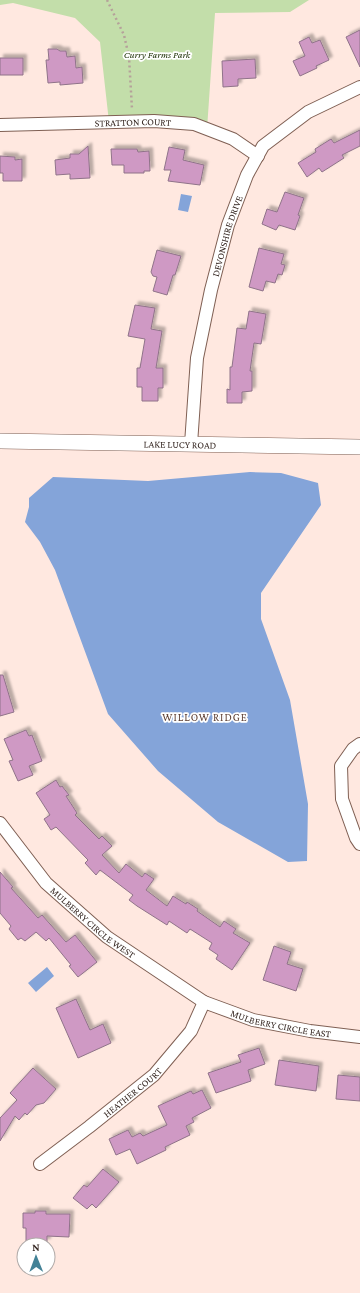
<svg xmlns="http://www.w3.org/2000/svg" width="360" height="1293" viewBox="0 0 360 1293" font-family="'Crimson Pro',serif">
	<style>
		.green { fill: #c3deaa }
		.water { fill: #84a4d9 }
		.building { fill: #cf99c4; stroke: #8f7389; filter: url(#shadow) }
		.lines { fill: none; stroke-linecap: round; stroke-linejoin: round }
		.minor-casing { stroke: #7f5f53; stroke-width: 14 }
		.tertiary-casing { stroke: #7f5f53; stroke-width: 16 }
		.path { stroke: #b5a19a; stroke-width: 2.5; stroke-dasharray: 2 3; stroke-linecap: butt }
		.minor { stroke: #fff; stroke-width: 12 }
		.tertiary { stroke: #fff; stroke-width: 15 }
		.labels { text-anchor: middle; stroke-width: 3.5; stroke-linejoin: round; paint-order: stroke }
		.park-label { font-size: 10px; font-style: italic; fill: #22350b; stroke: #fff }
		.street-label { font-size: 10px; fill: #362823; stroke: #fff }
		.neighbourhood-label { font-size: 11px; letter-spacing: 1px; fill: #5f4135; stroke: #fff }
	</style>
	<defs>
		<filter id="shadow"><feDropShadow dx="3.5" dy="-3.5" stdDeviation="1" flood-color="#0004"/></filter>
	</defs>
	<rect width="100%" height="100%" fill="#ffe8e0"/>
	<path class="green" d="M0 0H309L290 12 215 13 207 129 109 122 100 42 75 18 13 3 0 5Z"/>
	<path class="water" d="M181 194 192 196 188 212 178 210Z
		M250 472 281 473 318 483 321 505 261 593V619L290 700 308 804 307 861 288 862 218 822 158 771 108 714 55 570 40 542 25 522 29 507V498L53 477 148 481Z
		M47 967 54 976 36 992 28 983Z"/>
	<path class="building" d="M360 30V67L346 37Z
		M309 37 312 43 320 40 329 60 316 66 317 68 300 76 293 61 305 56 299 42Z
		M48 49H57L60 51H66L67 57 75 56 76 68 82 67 83 83 60 85V82L48 83 46 60H49Z
		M0 58H23V75H0Z
		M255 59 256 78 238 79V86L223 87 222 61Z
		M360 130V146L342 155 344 158 322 172 319 168 307 177 298 163 316 152 315 149 331 139 334 143Z
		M88 146 90 178 70 179V174L56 175 55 160 70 158V154H79Z
		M169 147 185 150 183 160 204 165 200 185 168 181 171 170H164Z
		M111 149H137L138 152 149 151 150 171H144V173H124V165H112Z
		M0 156 15 157V160L22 159V181H3V173H0Z
		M285 192 304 198 298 215 300 216 295 230 279 225 276 230 262 224 267 209 277 212Z
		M259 248 284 254 281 264 285 265 282 275 278 274 275 283 266 281 263 291 249 287Z
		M157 250 181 256 175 275H173L167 295 153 291 157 277 153 276 151 272Z
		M135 305 155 308 151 329 162 331 156 368H163V388H158V401H142V387H137V368H140L145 339 128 336Z
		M249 311 266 314 261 344 254 343 250 371H252V391L242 392V403H227V389L230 390V367H232L237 328 246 329Z
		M0 675H3L14 712 0 716Z
		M26 730 29 736 32 735 42 761 29 766 33 775 18 781 9 761 13 760 4 739Z
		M56 780 60 787 62 786 69 795 66 796 77 813 75 815 99 839 102 836 112 846 102 855 119 873 126 864 142 877 145 873 154 879 146 890 167 906 173 896 186 904 187 902 198 909 197 911 220 927 224 921 236 929 233 933 250 943 232 970 216 959 218 955 209 949 212 943 190 929 187 933 169 921 167 925 137 906 129 900 133 895 100 870 96 875 85 863 88 860 56 827 51 830 44 819 50 815 36 793Z
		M0 872 13 887 11 888 38 918 42 915 66 942 75 935 97 962 78 977 69 966 71 965 49 938 46 941 36 932 25 941 21 938 18 940 9 929 11 926 0 913Z
		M274 946 291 952 287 964 303 969 296 991 263 980Z
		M76 999 90 1030 103 1024 111 1043 78 1058 56 1008Z
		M259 1048 265 1064 248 1070 251 1081 216 1093 208 1073 241 1062 238 1055Z
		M279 1060 319 1066 316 1091 275 1085Z
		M33 1068 56 1089 44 1103 36 1105 27 1115 25 1113 19 1120 15 1116 0 1141V1118L17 1100 10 1093Z
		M338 1075 360 1077V1101L336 1099Z
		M202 1090 211 1108 192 1118 194 1122 186 1126 190 1135 165 1147 166 1150 137 1164 130 1149 116 1155 109 1139 128 1130 132 1137 140 1133 143 1136 167 1125 158 1106 191 1091 193 1094Z
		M103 1169 119 1182 96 1208 92 1204 87 1209 73 1198 84 1185 87 1187Z
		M35 1211H46V1214H70L69 1237 47 1236V1242H26V1228H23V1213H35Z"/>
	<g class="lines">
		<defs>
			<g id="minor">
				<path id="s1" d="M0 125 154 121 194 124 233 139 258 156"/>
				<path id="s2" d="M191 444 197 358 211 290 228 225 247 175 263 146 308 112 360 87"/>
				<path d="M360 744 353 749 341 766 342 799 356 838 360 844"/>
				<path id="s3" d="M0 823 46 883 107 937 204 1002 253 1020 310 1031 360 1037"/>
				<path id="s4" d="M40 1164 89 1127 154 1075 191 1031 204 1002"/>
			</g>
			<g id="tertiary">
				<path id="s5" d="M0 441 360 447"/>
			</g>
		</defs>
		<use href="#minor" class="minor-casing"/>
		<use href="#tertiary" class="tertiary-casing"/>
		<path class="path" d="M107 0 124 35 129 57 132 109"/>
		<use href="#minor" class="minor"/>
		<use href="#tertiary" class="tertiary"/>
	</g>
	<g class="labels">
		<g class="park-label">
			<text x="157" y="58">Curry Farms Park</text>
		</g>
		<g class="street-label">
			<text dy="4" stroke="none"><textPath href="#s1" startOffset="133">STRATTON COURT</textPath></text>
			<text dy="4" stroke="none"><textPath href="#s2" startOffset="212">DEVONSHIRE DRIVE</textPath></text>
			<text dy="4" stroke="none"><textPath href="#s5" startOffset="180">LAKE LUCY ROAD</textPath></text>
			<text dy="4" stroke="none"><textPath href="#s3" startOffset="137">MULBERRY CIRCLE WEST</textPath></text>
			<text dy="4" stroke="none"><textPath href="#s3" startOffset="354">MULBERRY CIRCLE EAST</textPath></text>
			<text dy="4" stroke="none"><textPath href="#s4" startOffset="117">HEATHER COURT</textPath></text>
		</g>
		<g class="neighbourhood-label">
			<text x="205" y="721">WILLOW RIDGE</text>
		</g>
	</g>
	<g transform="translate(36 1257) rotate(359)"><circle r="19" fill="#ffffff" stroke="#afa9a7"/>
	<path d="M0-3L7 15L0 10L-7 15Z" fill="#438296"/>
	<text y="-6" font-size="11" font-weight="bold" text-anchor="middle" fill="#362823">N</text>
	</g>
</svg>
